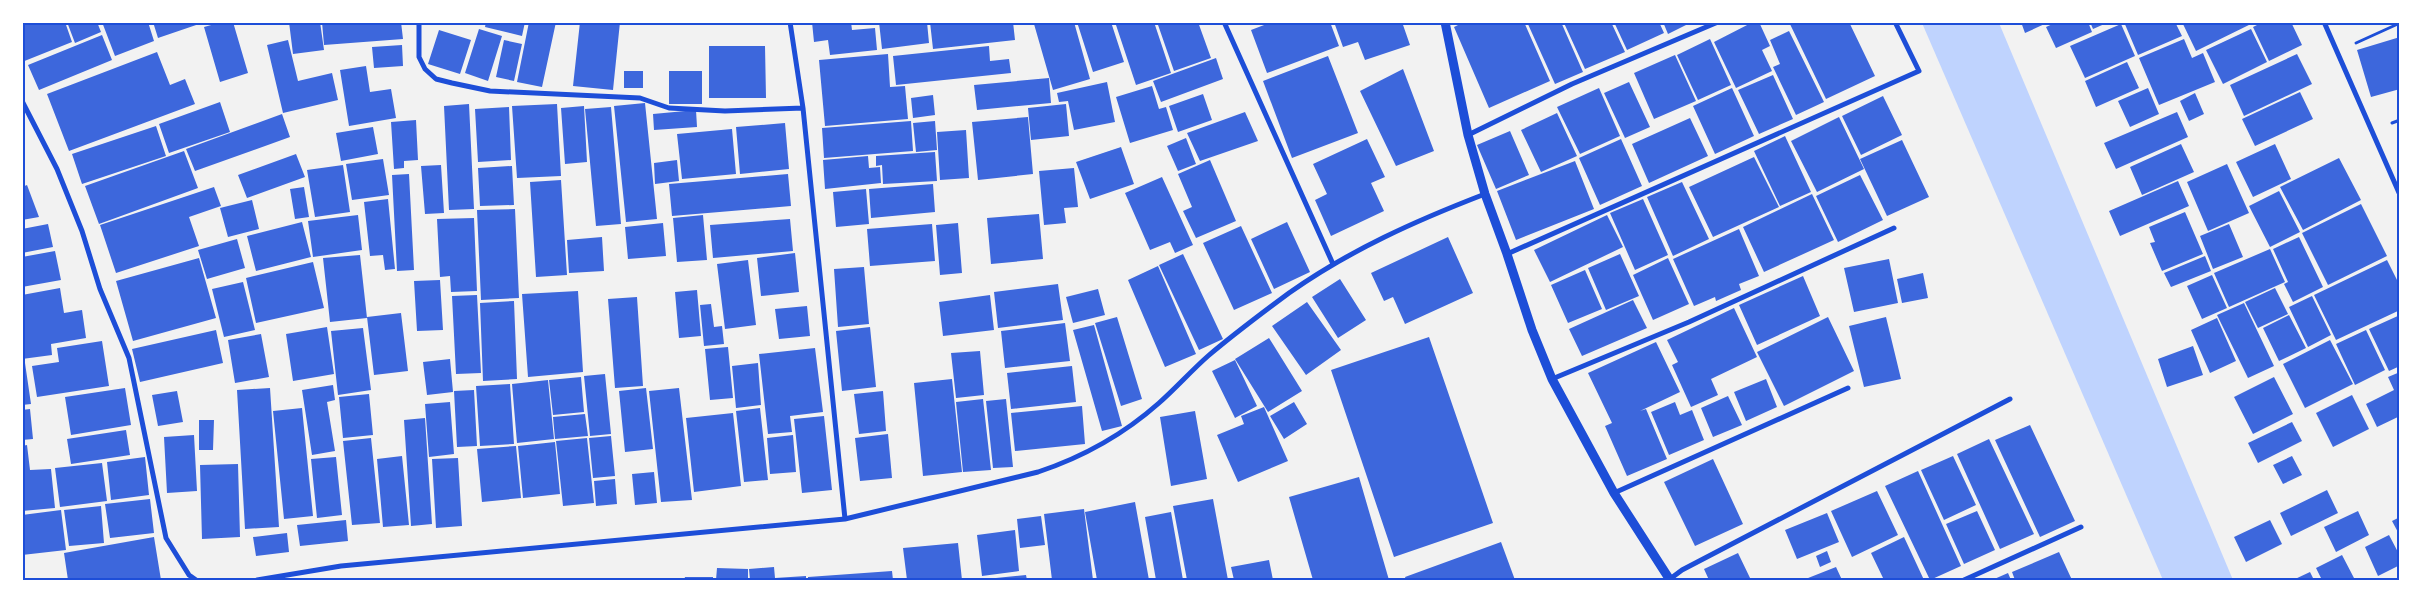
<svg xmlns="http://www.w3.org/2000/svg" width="2422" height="603" viewBox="0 0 2422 603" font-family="Cabin,sans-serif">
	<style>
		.water { fill: #bfd3fe }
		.building { fill: #3d67dc }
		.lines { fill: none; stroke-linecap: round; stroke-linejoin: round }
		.path { stroke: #1d4ed8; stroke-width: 3 }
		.minor { stroke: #1d4ed8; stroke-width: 5 }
		.tertiary { stroke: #1d4ed8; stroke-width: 9 }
		.neatline { fill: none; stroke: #1d4ed8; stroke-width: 2 }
	</style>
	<rect width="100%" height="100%" fill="#f2f2f2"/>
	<path class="water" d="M1922 23H1999L2233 580H2163Z"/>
	<path class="building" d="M22 22H65L72 42 22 62Z
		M67 22H97L101 32 75 43Z
		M102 22H148L154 41 115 56Z
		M153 22H202V23L158 38Z
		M222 22H233L248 73 220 82 204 27Z
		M289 22H320L324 50 293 54Z
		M322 22H401L403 39 324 45Z
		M486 22H525L522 36 485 27Z
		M529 22H556L542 87 517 82Z
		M580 22H620L613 90 573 86Z
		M812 22H851L852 30 875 28 877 50 830 55 828 40 814 42Z
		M879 22H927L929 43 882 49Z
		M930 22H1013L1015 40 933 49Z
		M1040 22H1074L1090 79 1053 90 1034 24Z
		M1077 22H1111L1124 62 1093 72Z
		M1115 22H1154L1171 73 1136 85Z
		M1157 22H1198L1211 58 1174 71Z
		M1272 22H1330L1339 46 1267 73 1251 30Z
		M1334 22H1402L1410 45 1365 60 1358 42 1343 47Z
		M1464 22H1524L1550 81 1489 108 1454 27Z
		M1527 22H1561L1583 72 1555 84Z
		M1611 22 1625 52 1585 69 1564 23Z
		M1614 22H1659L1664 33 1627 50Z
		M1663 22H1692L1668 34Z
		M1753 22H1759L1770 46 1762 50 1772 71 1736 88 1714 42Z
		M1789 22H1849L1875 76 1826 99Z
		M2021 22H2049L2025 33Z
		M2057 22H2088L2092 32 2056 48 2046 27Z
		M2090 22H2109L2093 29Z
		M2124 22H2175L2182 36 2138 55Z
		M2182 22H2255L2196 51Z
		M2263 22H2291L2302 45 2269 61 2253 27Z
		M2121 24 2135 56 2085 78 2070 46Z
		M479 29 502 36 488 81 465 73Z
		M2251 29 2267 62 2223 84 2206 50Z
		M439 30 471 40 460 74 428 64Z
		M1789 31 1824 102 1796 115 1773 67 1780 64 1770 40Z
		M102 35 112 60 39 90 28 65Z
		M2400 37V89L2371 97 2357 50Z
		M1710 39 1731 85 1698 100 1677 55Z
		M2184 39 2192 58 2203 53 2215 82 2159 105 2139 58Z
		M288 40 298 81 332 73 338 100 283 113 267 45Z
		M504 40 522 44 514 81 496 77Z
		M402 45 403 66 374 68 372 47Z
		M709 46H765L766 98H709Z
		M989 46 990 61 1009 59 1011 73 896 85 893 56Z
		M157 52 170 85 185 79 195 104 69 151 47 94Z
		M888 54 890 87 905 86 908 119 825 126 819 60Z
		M2297 54 2312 84 2244 116 2230 85Z
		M1675 55 1696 101 1654 119 1634 73Z
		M1328 56 1358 133 1292 158 1263 81Z
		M1216 58 1223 79 1161 102 1153 81Z
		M2127 62 2139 88 2096 107 2085 81Z
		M366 66 370 92 391 89 396 118 349 126 340 70Z
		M1403 69 1434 151 1396 166 1360 91Z
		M624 71H643V88H624Z
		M669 71H702V104H669Z
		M1773 75 1793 119 1759 134 1738 90Z
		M1049 78 1051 103 977 110 974 85Z
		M1107 82 1115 122 1074 130 1068 101 1059 102 1057 93Z
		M1629 82 1650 127 1625 138 1604 93Z
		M1152 86 1159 109 1166 107 1173 130 1130 143 1116 97Z
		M1599 88 1620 136 1580 154 1557 107Z
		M1732 88 1754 136 1715 154 1693 106Z
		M2148 88 2159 114 2130 127 2118 101Z
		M2300 92 2313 119 2255 146 2242 119Z
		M2195 93 2204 114 2189 121 2180 101Z
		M1203 94 1212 120 1178 132 1169 106Z
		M933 95 935 115 913 118 911 98Z
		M1883 96 1902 135 1861 155 1842 116Z
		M220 102 230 132 169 153 159 124Z
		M645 103 657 219 626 222 614 106Z
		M469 104 474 209 449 210 444 106Z
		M557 104 561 176 517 178 512 106Z
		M1066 104 1069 136 1031 140 1028 108Z
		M584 106 587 162 565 164 561 108Z
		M509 107 511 160 478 162 475 109Z
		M611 107 621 224 596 226 585 109Z
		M696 110 697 127 654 130 653 114Z
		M1245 112 1258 141 1200 161 1187 133Z
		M2177 112 2188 137 2116 169 2104 143Z
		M1557 113 1577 156 1541 172 1521 130Z
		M282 114 290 137 195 171 186 149Z
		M1028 117 1033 174 978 180 972 122Z
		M1839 117 1864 169 1817 192 1791 141Z
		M1690 118 1708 156 1649 183 1632 144Z
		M416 120 418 160 404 161V168L394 169 391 122Z
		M911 121 913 151 824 158 822 128Z
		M935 121 937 150 916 152 913 123Z
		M785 123 789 169 740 174 736 127Z
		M156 126 166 156 82 184 72 154Z
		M373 127 378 154 341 161 336 133Z
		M732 129 736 174 682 179 677 134Z
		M966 130 969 178 940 180 937 132Z
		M1510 131 1529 175 1496 189 1477 145Z
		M1785 136 1811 192 1780 206 1754 151Z
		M1186 138 1196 164 1178 171 1167 146Z
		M1367 139 1385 177 1371 183 1384 211 1331 236 1315 200 1327 194 1313 164Z
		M1621 139 1642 186 1600 205 1579 158Z
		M1902 140 1929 197 1887 216 1860 159Z
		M2181 144 2194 172 2142 195 2130 167Z
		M2275 144 2291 179 2253 197 2236 162Z
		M1121 147 1134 184 1090 199 1076 162Z
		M184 151 198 188 99 224 85 186Z
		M935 152 937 181 883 184 882 165 876 166V156Z
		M296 154 305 177 247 198 238 175Z
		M868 156 869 168 880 167 881 183 825 189 823 160Z
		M1754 157 1779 207 1713 237 1689 187Z
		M2339 158 2361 200 2303 230 2280 187Z
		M383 159 389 195 352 200 346 164Z
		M677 160 679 181 655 184 654 163Z
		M1210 160 1236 221 1196 238 1183 211 1192 207 1178 174Z
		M1575 161 1594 209 1516 240 1497 191Z
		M2227 164 2249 213 2208 231 2187 182Z
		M343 165 350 212 315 217 307 170Z
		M441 165 444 213 425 214 421 166Z
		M512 166 514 205 480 206 478 168Z
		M1074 168 1078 207 1064 208 1066 223 1044 225 1039 171Z
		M409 174 414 270 397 271 392 175Z
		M788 174 791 206 672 216 669 184Z
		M1860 175 1883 220 1838 242 1816 196Z
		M1162 177 1193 245 1175 253 1170 242 1150 250 1125 193Z
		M561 180 567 275 536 277 530 182Z
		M2178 181 2189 206 2120 236 2109 211Z
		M1682 182 1709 239 1673 256 1647 197Z
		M933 184 935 212 871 218 869 189Z
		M27 185 39 217 22 220V187Z
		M214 187 221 206 189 217 199 246 116 273 100 225Z
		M304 187 309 217 295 219 290 189Z
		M866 189 869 224 836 227 833 192Z
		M2279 191 2300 232 2270 247 2249 206Z
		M1812 194 1834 240 1764 272 1743 227Z
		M388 199 395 269 385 270 383 255 370 256 364 202Z
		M1643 199 1668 255 1635 270 1610 213Z
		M252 200 259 229 228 237 220 208Z
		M2361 204 2387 256 2328 285 2302 233Z
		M515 209 519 298 481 300 477 210Z
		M2185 212 2203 254 2162 271 2150 243 2155 242 2149 227Z
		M1039 214 1043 259 991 264 987 218Z
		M358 215 362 250 313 257 308 221Z
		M703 215 707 260 677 262 673 218Z
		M1607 215 1623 247 1550 282 1534 250Z
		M474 218 477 291 451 292 450 276 440 277 437 219Z
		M790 219 793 251 713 258 710 225Z
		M302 222 311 257 256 271 247 236Z
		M1287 222 1310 272 1274 289 1251 239Z
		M663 223 666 256 628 259 625 227Z
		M958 223 962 273 940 275 936 225Z
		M48 224 53 247 22 253V229Z
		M932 224 935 261 870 266 867 229Z
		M2229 224 2243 257 2213 269 2200 236Z
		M1241 226 1272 293 1234 310 1203 243Z
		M1739 229 1759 276 1739 284 1741 290 1716 301 1715 297 1694 306 1673 259Z
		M602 237 604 271 569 273 567 240Z
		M1448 237 1473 293 1405 324 1393 297 1384 301 1371 273Z
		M2299 237 2323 287 2293 302 2284 284 2288 282 2273 249Z
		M237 239 245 268 207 279 198 250Z
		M2270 249 2285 282 2229 307 2214 273Z
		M55 251 61 280 22 287V257Z
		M795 253 799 292 761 296 757 258Z
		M1183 254 1223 339 1199 350 1159 265Z
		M1620 254 1639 296 1606 310 1588 268Z
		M360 255 367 318 330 322 323 258Z
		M2205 256 2211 271 2171 287 2164 273Z
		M199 258 216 318 133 341 116 281Z
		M1668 258 1689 304 1653 320 1633 275Z
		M1889 259 1898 303 1854 312 1844 268Z
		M748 260 756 325 725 329 717 264Z
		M2387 260 2400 286V310L2336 340 2314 295Z
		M313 262 324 308 256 323 246 278Z
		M1158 266 1196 354 1165 367 1128 280Z
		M864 267 869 324 838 327 834 269Z
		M1585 270 1602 309 1568 323 1551 285Z
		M1923 273 1928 298 1902 303 1897 279Z
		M2212 275 2227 308 2202 319 2187 286Z
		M1803 276 1820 316 1757 345 1739 305Z
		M1340 279 1366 320 1338 338 1312 297Z
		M440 280 443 330 417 331 414 281Z
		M243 282 255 330 224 337 212 289Z
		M1058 284 1063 320 998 328 994 292Z
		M60 288 64 313 82 310 86 338 51 344 52 355 22 359V295Z
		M2275 288 2288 314 2258 328 2245 302Z
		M1098 289 1105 315 1073 323 1066 297Z
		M697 290 701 336 679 338 675 292Z
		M578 291 583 372 528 377 522 294Z
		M477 295 481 373 456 374 452 296Z
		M990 295 994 330 943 336 939 302Z
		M2312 296 2331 335 2308 347 2289 307Z
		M637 297 643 386 615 388 608 299Z
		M1633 300 1647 328 1582 356 1569 329Z
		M514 301 517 379 483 381 480 303Z
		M1307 302 1341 350 1306 375 1272 326Z
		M2244 303 2274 366 2248 378 2217 315Z
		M711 304 714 327 722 326 724 344 704 346 700 305Z
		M807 306 810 336 779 339 775 309Z
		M1734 308 1757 357 1711 379 1718 395 1691 407 1672 365 1678 362 1667 340Z
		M401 313 408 371 374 375 367 317Z
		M2289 315 2306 348 2279 361 2263 328Z
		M2400 315V366L2389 371 2369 329Z
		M1117 317 1142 399 1121 406 1095 323Z
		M1828 317 1854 371 1784 406 1757 352Z
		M1886 317 1901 379 1864 387 1849 326Z
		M2217 318 2236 361 2210 373 2191 330Z
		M1065 323 1070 361 1005 368 1001 331Z
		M1094 325 1122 426 1102 431 1073 330Z
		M327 327 334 374 293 381 286 334Z
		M870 327 876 387 842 391 836 331Z
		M363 328 371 390 338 395 331 331Z
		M216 330 223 363 140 382 132 349Z
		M2366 330 2385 370 2355 385 2336 344Z
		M261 334 269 377 235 383 228 340Z
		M1429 337 1493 523 1394 557 1331 370Z
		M1269 338 1302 391 1268 412 1235 359Z
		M2330 340 2353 384 2305 408 2283 364Z
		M102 341 109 386 37 397 32 366 59 362 57 348Z
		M1656 342 1680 392 1640 411 1646 409 1667 459 1627 476 1605 426 1612 423 1588 373Z
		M2193 346 2203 375 2167 387 2158 359Z
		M728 347 733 398 710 400 705 349Z
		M815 348 823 412 790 416 792 432 768 434 759 354Z
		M980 351 984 395 956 398 951 353Z
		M450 359 453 392 427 395 423 362Z
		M1235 360 1257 406 1235 418 1212 371Z
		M22 363H25L31 404 22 405Z
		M758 363 761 405 736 408 732 366Z
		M1072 366 1076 402 1011 409 1007 373Z
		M2400 372V416L2377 427 2366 404 2394 390 2388 377Z
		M605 374 611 434 590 436 584 376Z
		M581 377 584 412 553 415 549 380Z
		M2274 377 2293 414 2253 434 2234 397Z
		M952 379 962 472 923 476 914 383Z
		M1766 379 1777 407 1746 421 1734 392Z
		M548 380 554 439 517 443 512 384Z
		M510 384 514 444 480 446 476 386Z
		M333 385 335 400 327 402 335 451 312 455 302 390Z
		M125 388 131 425 71 435 65 397Z
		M270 388 279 527 245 529 237 390Z
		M646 388 653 449 625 452 619 391Z
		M679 388 692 500 661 502 649 391Z
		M474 390 477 446 457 447 454 391Z
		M177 391 183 422 158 426 152 395Z
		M883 391 886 431 859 434 854 394Z
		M369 394 373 435 343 438 339 397Z
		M2352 395 2369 429 2333 447 2316 413Z
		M1728 396 1742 425 1713 437 1701 408Z
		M983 399 991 470 963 472 956 402Z
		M1006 399 1013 467 993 468 986 401Z
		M450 402 454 454 429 457 425 404Z
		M1294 402 1307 424 1284 439 1270 416Z
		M1675 402 1680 415 1692 410 1704 440 1669 455 1651 412Z
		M1082 406 1085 444 1015 451 1011 413Z
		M1264 407 1288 461 1238 482 1217 435 1244 424 1241 416Z
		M302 408 313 516 284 519 273 411Z
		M760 408 768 480 744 482 736 411Z
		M30 409 33 439 22 440V410Z
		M1195 411 1207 479 1171 486 1160 417Z
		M733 413 741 486 694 492 686 418Z
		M585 414 588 436 555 439 553 417Z
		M824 416 832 490 802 493 794 419Z
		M425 418 432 524 411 526 404 420Z
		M199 420H214L213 450H199Z
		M2292 422 2302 441 2258 463 2248 443Z
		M2030 425 2075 521 2040 537 1995 440Z
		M126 430 130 455 71 464 67 439Z
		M888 434 892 478 860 481 855 438Z
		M194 435 197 491 167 493 164 437Z
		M793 435 796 472 770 474 767 438Z
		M611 436 615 476 593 478 589 438Z
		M371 438 380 523 352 525 343 441Z
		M587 438 594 503 563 506 556 441Z
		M1989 439 2034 534 2000 549 1957 454Z
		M555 442 560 494 523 498 518 446Z
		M27 445 30 470 51 469 55 508 22 511V446Z
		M516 446 521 498 482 502 477 449Z
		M402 456 409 525 383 527 377 459Z
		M1953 456 1976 505 1944 520 1921 470Z
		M2292 456 2302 475 2283 484 2273 465Z
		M145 457 149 495 111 500 107 462Z
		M336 457 342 515 317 518 311 459Z
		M458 458 462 526 436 528 432 459Z
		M1713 459 1743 524 1695 546 1664 482Z
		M102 463 107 501 60 507 55 468Z
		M238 464 240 537 202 539 200 465Z
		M1918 471 1961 566 1930 580 1885 486Z
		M654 472 657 503 635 505 632 474Z
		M1359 477 1389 580H1313L1289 497Z
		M615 479 617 504 596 506 594 481Z
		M2327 490 2338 513 2291 536 2280 513Z
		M1877 491 1898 535 1852 557 1831 511Z
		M150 499 154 533 110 538 105 504Z
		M1213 499 1228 580H1187L1173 506Z
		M1135 502 1149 580H1097L1085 512Z
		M101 506 104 543 69 546 64 510Z
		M1084 509 1093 580H1052L1044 514Z
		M61 510 66 550 22 555V515Z
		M1977 511 1995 550 1964 564 1946 524Z
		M2358 511 2369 535 2336 552 2324 527Z
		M1171 512 1183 580H1156L1145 517Z
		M1827 513 1839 542 1797 559 1785 530Z
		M1041 516 1045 545 1020 548 1017 519Z
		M2400 517V536L2392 521Z
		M346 520 348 541 300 546 297 525Z
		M2270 520 2282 544 2246 562 2234 537Z
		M1015 530 1019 571 982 576 977 535Z
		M287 533 289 552 256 556 253 537Z
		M2389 535 2400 556V565L2378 576 2365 547Z
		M154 537 161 580H68L64 553Z
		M1904 537 1924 580H1884L1871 553Z
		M1501 542 1515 580H1406L1405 577Z
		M958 543 962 580H907L903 548Z
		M1827 551 1831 562 1820 567 1816 556Z
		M2059 552 2072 580H2015L2012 572Z
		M1738 553 1751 580H1709L1704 569Z
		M2342 555 2354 578 2348 580H2322L2316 568Z
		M1269 560 1273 580H1234L1231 567Z
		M774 567 775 578 806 576V580H750L749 569Z
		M1836 567 1842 580H1803Z
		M717 568 748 569V580H716Z
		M892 571 893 580H808V577Z
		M2310 572 2314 580H2293Z
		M2008 573 2011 580H1992Z
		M1026 575 1027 580H986V579Z
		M685 577H713V580H684Z"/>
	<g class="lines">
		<path class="path" d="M2356 43 2400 23
			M2392 123 2400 120"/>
		<path class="minor" d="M419 22V57L425 69 436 79 452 83 490 91 640 98 669 108 725 111 803 108
			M790 22 803 108 845 519
			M1224 22 1333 264
			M2324 22 2400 195
			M22 101 57 169 82 231 100 289 129 358 166 538 189 575 196 580
			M1468 135 1572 84 1718 22
			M1507 254 1919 71 1895 22
			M1552 379 1689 322 1894 228
			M1614 493 1848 388
			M1670 579 1682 570 2010 399
			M257 580 341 566 845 519 1038 472C1083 457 1123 435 1159 403 1176 388 1191 371 1208 356 1234 334 1262 313 1289 293 1350 250 1415 221 1485 194
			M1964 580 2081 527"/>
		<path class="tertiary" d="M1445 22 1468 135 1485 194 1507 254 1532 330 1552 379 1614 493 1670 580"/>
	</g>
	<rect width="2422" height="603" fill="none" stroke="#ffffff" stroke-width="48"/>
	<rect x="24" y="24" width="2374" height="555" class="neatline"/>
</svg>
